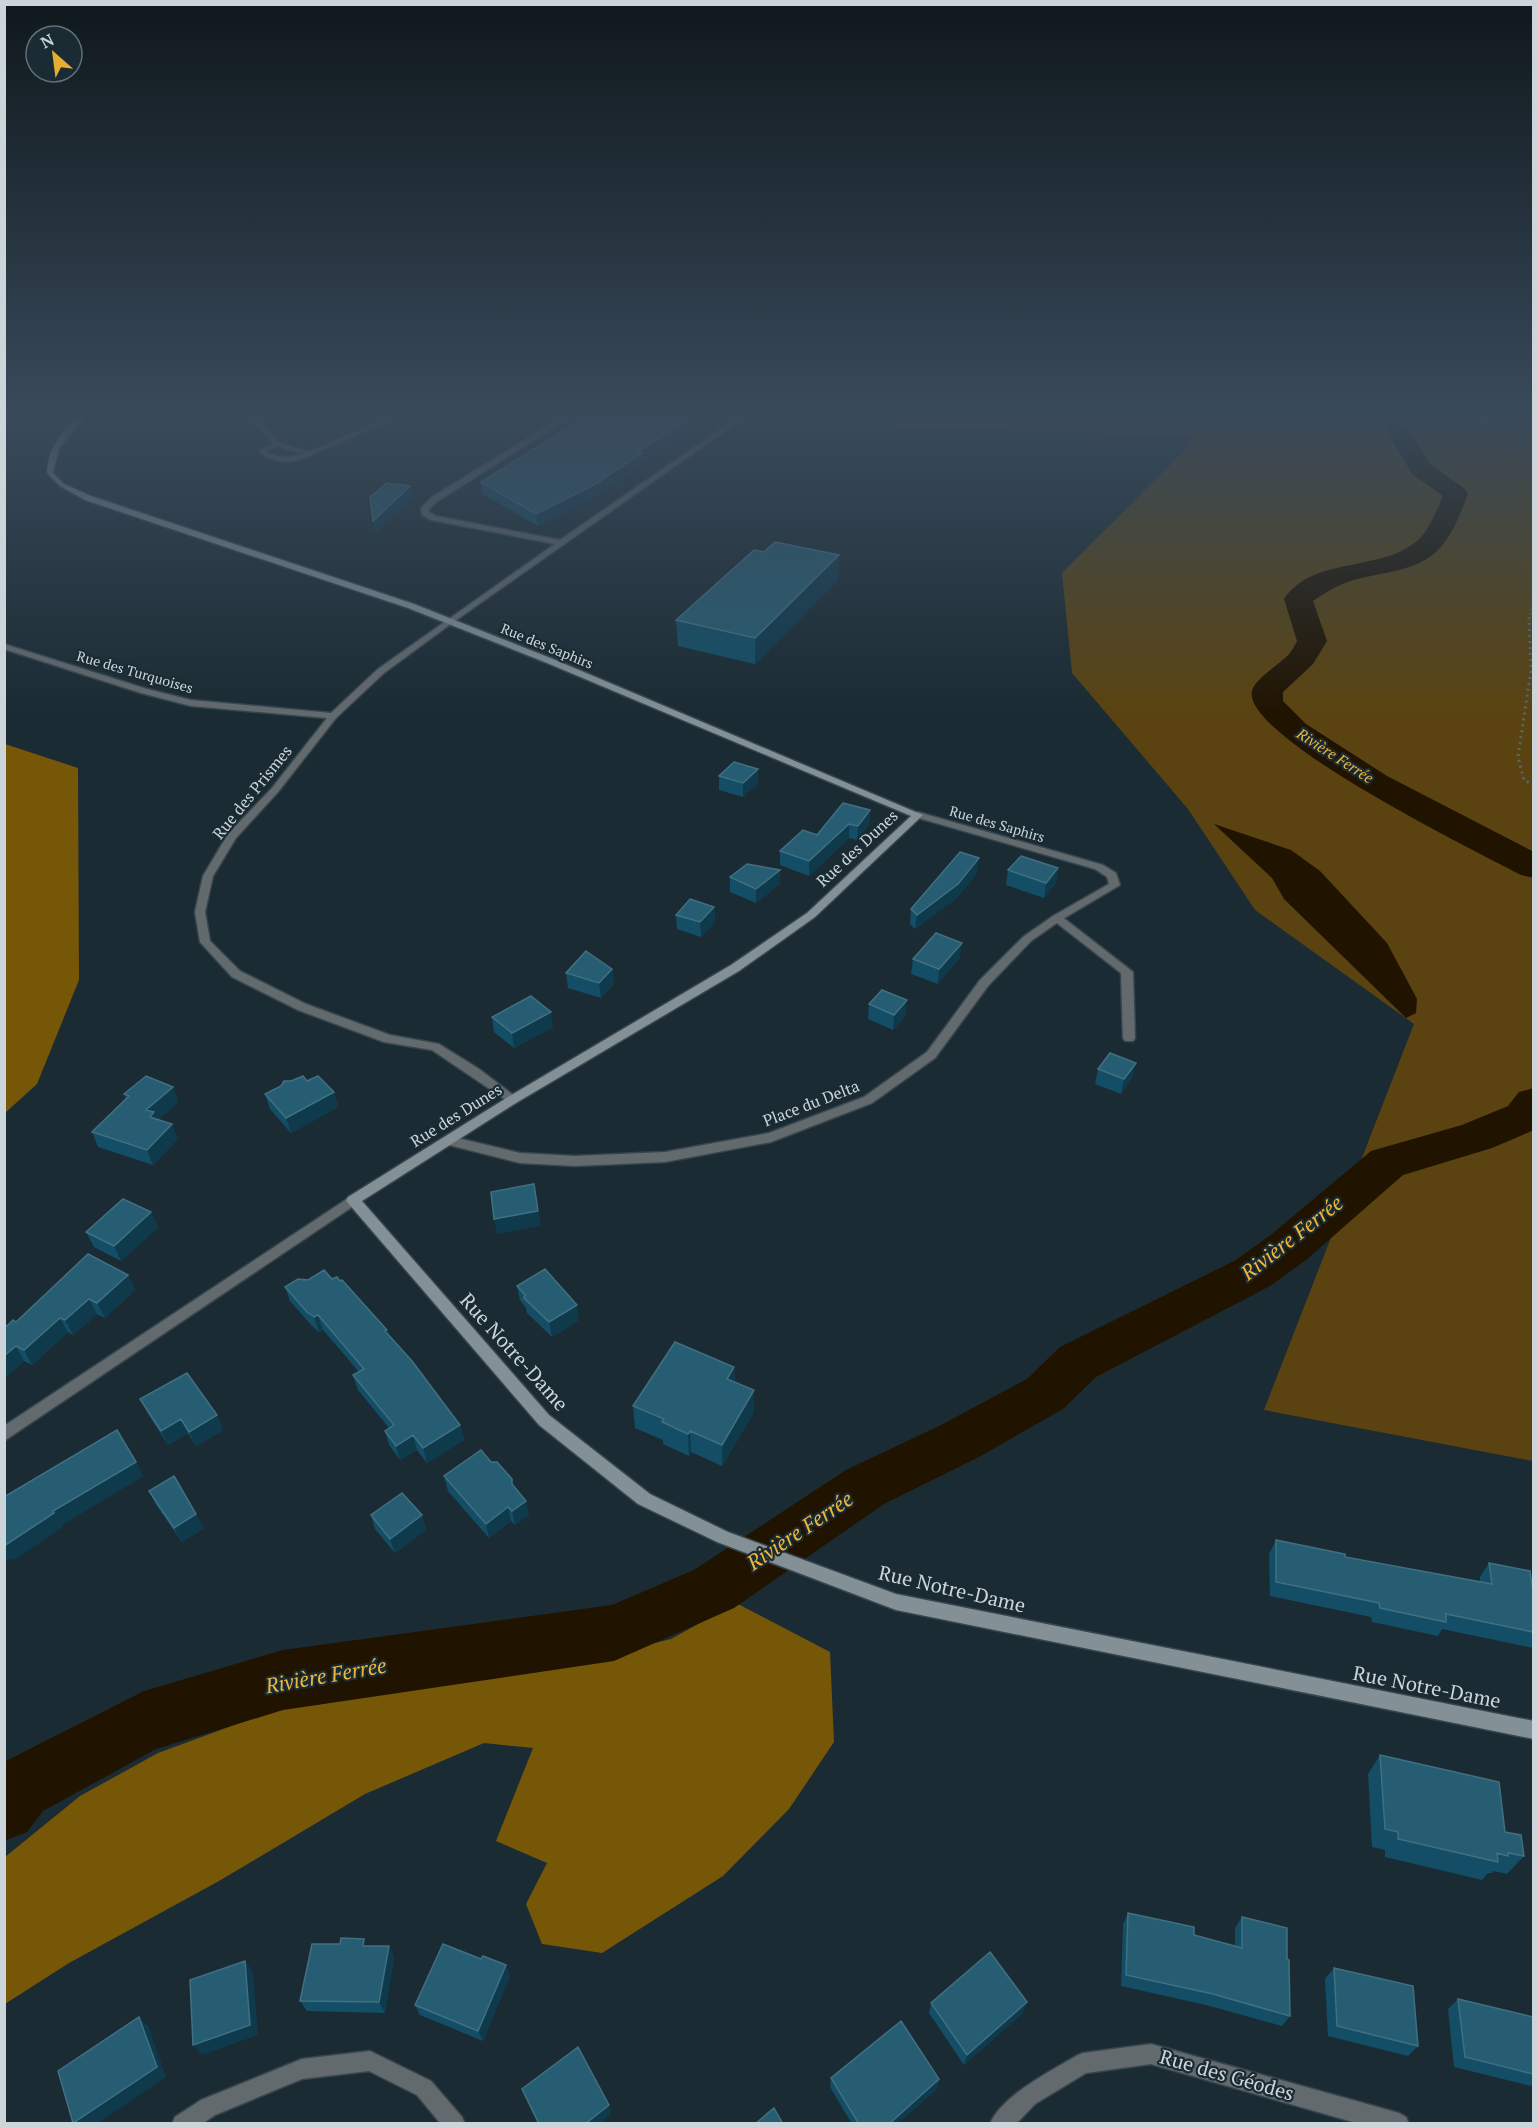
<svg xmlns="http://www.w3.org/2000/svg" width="1538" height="2128" viewBox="0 0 1538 2128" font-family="'PT Serif',serif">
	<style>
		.green { fill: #5a4310 }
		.forest { fill: #765708 }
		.water { fill: #201300 }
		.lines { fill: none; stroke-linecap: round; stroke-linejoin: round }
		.river { fill: #201300; fill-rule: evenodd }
		.lane-casing { stroke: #37464e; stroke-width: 3 }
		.street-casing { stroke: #37464e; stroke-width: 3 }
		.secondary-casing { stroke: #37464e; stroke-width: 3 }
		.path-far1 { stroke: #59676e; stroke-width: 2; stroke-dasharray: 1.5 3; stroke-linecap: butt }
		.path { stroke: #59676e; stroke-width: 3; stroke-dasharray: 2 4; stroke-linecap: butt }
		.lane { fill: #636a6e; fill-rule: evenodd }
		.street { fill: #636a6e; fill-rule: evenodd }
		.secondary { fill: #839096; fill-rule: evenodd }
		.wall { fill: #134e66 }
		.shaded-wall { fill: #0e3a4c }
		.building { fill: #275d72; stroke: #407082; stroke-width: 1.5 }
		.labels { text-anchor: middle; stroke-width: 4.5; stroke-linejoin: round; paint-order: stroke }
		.far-street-label { font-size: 14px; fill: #cbd5da; stroke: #1b2b33 }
		.far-water-label { font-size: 15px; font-style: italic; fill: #efb73a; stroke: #1b2b33 }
		.street-label { font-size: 16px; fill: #cbd5da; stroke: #1b2b33 }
		.near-street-label { font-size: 20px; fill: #cbd5da; stroke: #1b2b33 }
		.near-water-label { font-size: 21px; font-style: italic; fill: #efb73a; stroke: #1b2b33 }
	</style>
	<rect width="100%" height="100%" fill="#1b2b33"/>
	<path class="green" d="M901 417H1533V1461L1264 1410 1414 1024 1255 910 1188 809 1072 673 1062 573 1181 454 1193 436 891 426Z"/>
	<path class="forest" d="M5 744 78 768 79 980 37 1084 5 1113Z
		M736 1603 830 1652 834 1742 789 1809 723 1876 602 1953 542 1944 526 1904 547 1863 496 1841 533 1748 484 1743 365 1794 219 1881 69 1963 5 2004V1857L80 1796 158 1753 267 1713 448 1673 593 1658 671 1639Z"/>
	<path class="water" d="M1214 824 1291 850 1320 871 1387 943 1417 999 1416 1013 1406 1018 1284 899 1272 878Z"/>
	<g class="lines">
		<path class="river" d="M1379 417H1401L1430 464 1465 489 1468 494C1460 514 1453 535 1437 551 1415 572 1381 572 1354 580 1339 584 1326 592 1313 601L1327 641 1313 664 1283 692V701L1306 724 1387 776 1534 852V878L1521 875C1480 853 1242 737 1252 691 1254 679 1282 663 1290 653 1293 649 1295 645 1297 641L1284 599C1314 555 1381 573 1418 540 1430 529 1436 511 1443 496L1412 474Z
			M1534 1088V1130L1492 1148 1403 1175 1306 1260 1270 1286 1096 1377 1063 1409 979 1457 884 1504 734 1608 614 1661 283 1710 156 1749 43 1811 27 1832 4 1841V1762L144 1691 283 1650 612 1605 694 1570 846 1470 941 1425 1027 1379 1060 1347 1236 1260 1272 1234 1371 1151 1462 1125 1508 1106 1519 1092Z"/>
		<defs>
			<path id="lane" d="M277 442 279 443V445L266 451C280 461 294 456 309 452L312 454C296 464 272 465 259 451Z
				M1057 915 1061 916 1133 972 1135 1038 1133 1041H1125L1123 1038 1121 973 1053 920 1052 918 1053 916Z"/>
			<path id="street" d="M249 417H256L279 443 309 452 390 417H399L309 456 275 445Z
				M562 417H570L438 501 429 509V512L436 516 560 540 738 417H745L452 623 384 673 336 718 278 792 236 838 213 876 205 912 210 941 240 971 306 1004 390 1035 439 1044 479 1069 516 1097 518 1100 516 1103 512 1104 432 1050 384 1042 298 1010 232 977 200 942 195 912 203 876 228 834 272 788 327 718 191 706 141 693 4 649V644L147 689 191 700 331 713 378 669 555 544 431 520 422 515 421 508 432 497Z
				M918 812 1103 865 1116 873 1120 885 1061 920 1031 941 988 986 935 1058 872 1103 771 1142 665 1162 575 1166 520 1163 445 1144 443 1141 445 1138 449 1136 520 1153 575 1156 665 1152 769 1133 864 1097 927 1052 980 980 1023 937 1053 916 1109 884 1107 877 1095 869 915 817V813Z
				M353 1195 358 1197 360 1200 358 1203 4 1441V1426Z
				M1151 2044 1399 2113 1406 2117 1409 2124H1360L1151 2064 1086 2073 1035 2104 1016 2124H990C1001 2096 1051 2071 1076 2056L1083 2053Z
				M370 2051 431 2081 462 2117 465 2124H441L417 2095 369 2071 302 2079 215 2115 202 2124H172L175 2117 201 2100 302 2059Z"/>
			<path id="secondary" d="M78 417H85L59 448 53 473 64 484 91 496 414 604 553 659 923 815 815 917 739 971 516 1103 362 1201 549 1415 650 1494 728 1532 896 1594 1534 1721V1739L896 1610 717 1542 638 1504 539 1425 348 1203 346 1200 348 1197 508 1097 731 965 807 913 911 816 547 663 408 608 85 500 60 486 47 473C48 448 61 434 78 417Z"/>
		</defs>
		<use href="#lane" class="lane-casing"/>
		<use href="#street" class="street-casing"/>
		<use href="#secondary" class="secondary-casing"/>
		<path class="path-far1" d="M1482 417C1482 437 1501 439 1515 448 1522 453 1528 458 1534 464
			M1529 619 1534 601"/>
		<path class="path" d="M1529 617 1531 670 1518 757 1524 780 1534 785"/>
		<use href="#lane" class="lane"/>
		<use href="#street" class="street"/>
		<use href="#secondary" class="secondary"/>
	</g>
	<path class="wall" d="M689 420 690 431 642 461 643 465 598 495 538 526 482 494 481 482Z
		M838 580 755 664 678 646 676 620Z
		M758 769V783L743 797 719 790V776Z
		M870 810 869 824 857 840 849 838 809 876 780 865V851L817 835Z
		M1058 868 1056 883 1044 898 1006 885 1008 870Z
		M977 873 957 898 915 929 910 924 911 909Z
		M730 877 780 884 756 903 730 892Z
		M714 907 715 922 701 937 677 929 676 915Z
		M960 957 938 984 911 974 913 959Z
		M612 969 614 984 601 998 568 988 566 973Z
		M869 1004 906 1015 893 1030 868 1019Z
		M492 1017 553 1027 514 1048 494 1032Z
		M1098 1069 1132 1078 1121 1094 1095 1084Z
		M291 1081H307L334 1092 338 1107 291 1133 270 1109 265 1094Z
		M173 1087 178 1102 158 1120 178 1139 153 1165 98 1147 92 1132 126 1098 124 1094Z
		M151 1212 158 1227 121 1261 94 1247 86 1232Z
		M128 1275 135 1290 105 1318 97 1314 73 1335 68 1332 32 1365 24 1361 4 1379V1324L7 1326Z
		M332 1279 388 1335 460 1425 464 1440 427 1463 417 1450 400 1460 389 1445 385 1431 389 1428 358 1390 353 1375 359 1372 323 1330 319 1332 312 1326 290 1301 285 1287Z
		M517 1286 579 1320 552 1337 527 1313 526 1308 520 1300Z
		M734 1367 735 1382 754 1390V1412L722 1466 691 1452 689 1456 663 1444V1440L635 1428 633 1406Z
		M140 1399 223 1430 196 1446 188 1433 168 1445 148 1414Z
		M444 1476 514 1487 529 1515 515 1525 511 1521 489 1538 448 1491Z
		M149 1491 204 1528 182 1542 156 1505Z
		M371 1515H422L426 1530 395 1553 375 1529Z
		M1276 1540 1345 1557 1480 1582V1577L1489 1563 1533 1592V1648L1442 1629 1438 1636 1372 1622 1371 1617 1270 1596 1269 1554Z
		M1380 1755 1505 1832 1524 1856 1507 1874 1494 1871 1492 1873H1488L1482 1880 1385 1857V1850L1372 1847 1368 1774Z
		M1128 1913 1194 1935 1235 1946V1928L1242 1917 1287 1959 1290 2016 1282 2026 1206 2005 1121 1986 1123 1924Z
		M367 1946H389L394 1957 385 2013 307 2011 300 2001Z
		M481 1959 506 1965 510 1976 483 2041 420 2015 415 2005Z
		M1334 1968 1418 2046 1408 2056 1328 2036 1325 1979Z
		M1458 1999 1533 2017V2084L1531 2086 1454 2067 1448 2009Z
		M931 2003 1023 2013 964 2065 929 2013Z
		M831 2078 939 2079 937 2089 897 2124H852L830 2087Z"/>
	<path class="shaded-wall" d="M689 420 690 431 642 461 643 465 598 495 538 526 536 514Z
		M410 486 412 498 375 533 373 521Z
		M839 555 838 580 755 664V638Z
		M758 769V783L743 797V783Z
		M870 810 869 824 857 840 858 826Z
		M849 824V838L809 876V861Z
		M979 858 977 873 957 898 915 929 917 915Z
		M1058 868 1056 883 1044 898 1046 883Z
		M780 870V884L756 903V889Z
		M714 907 715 922 701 937 700 922Z
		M962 943 960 957 938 984 939 969Z
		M612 969 614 984 601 998 599 983Z
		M907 1000 906 1015 893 1030 894 1015Z
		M551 1012 553 1027 514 1048 512 1033Z
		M1136 1063 1132 1078 1121 1094 1124 1079Z
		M173 1087 178 1102 158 1120 156 1132 146 1110Z
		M334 1092 338 1107 291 1133 286 1118Z
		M172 1124 178 1139 153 1165 147 1150Z
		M538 1211 541 1226 497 1234 494 1219Z
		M151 1212 158 1227 121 1261 114 1246Z
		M128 1275 135 1290 105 1318 97 1303Z
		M89 1299 97 1314 73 1335 65 1320Z
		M577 1305 579 1320 552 1337 549 1322Z
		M318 1315 323 1330 319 1332 314 1317Z
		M60 1318 68 1332 32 1365 24 1350Z
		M16 1346 24 1361 4 1379V1356Z
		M734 1367 735 1389 727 1379Z
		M754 1390V1412L722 1466V1445Z
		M217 1415 223 1430 196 1446 189 1432Z
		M181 1419 188 1433 168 1445 161 1431Z
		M460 1425 464 1440 427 1463 423 1448Z
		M690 1431 691 1452 689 1456 688 1434Z
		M413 1435 417 1450 400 1460 396 1446Z
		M136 1462 144 1476 62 1525 63 1527 13 1561 4 1548V1546L53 1511Z
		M526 1501 529 1515 515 1525 512 1511Z
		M508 1507 511 1521 489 1538 486 1524Z
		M196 1514 204 1528 182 1542 174 1528Z
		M422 1515 426 1530 395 1553 390 1539Z
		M4 1548 11 1558 4 1563Z
		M389 1946 394 1957 385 2013 379 2002Z
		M245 1961 253 1972 258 2035 202 2055 193 2045Z
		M506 1965 510 1976 483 2041 478 2031Z
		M1027 2002 1023 2013 964 2065 967 2055Z
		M139 2017 149 2027 166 2077 97 2124H74Z
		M939 2079 937 2089 897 2124H889Z
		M609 2105 611 2114 600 2124H585Z"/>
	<path class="building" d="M585 417H674L689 420 637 452 642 453 597 483 536 514 481 482Z
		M387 483 410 486 373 521 370 497Z
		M775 542 839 555 755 638 676 620 754 550 764 552Z
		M734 762 758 769 743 783 719 776Z
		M843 803 870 810 858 826 849 824 809 861 780 851 803 830 817 835Z
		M960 852 979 858 958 884 917 915 911 909Z
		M1021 856 1058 868 1046 883 1008 870Z
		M747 864 780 870 756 889 730 877Z
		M690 899 714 907 700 922 676 915Z
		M936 933 962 943 939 969 913 959Z
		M586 951 612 969 599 983 566 973Z
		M882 990 907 1000 894 1015 869 1004Z
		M531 996 551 1012 512 1033 492 1017Z
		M1110 1053 1136 1063 1124 1079 1098 1069Z
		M146 1076 173 1087 146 1110 154 1112 150 1117 172 1124 147 1150 92 1132 129 1096 124 1094Z
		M303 1076 307 1081 318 1076 334 1092 286 1118 265 1094 281 1086 284 1081H291Z
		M534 1184 538 1211 494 1219 491 1192Z
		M123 1199 151 1212 114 1246 86 1232Z
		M88 1254 128 1275 97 1303 89 1299 65 1320 60 1318 24 1350 16 1346 4 1356V1324L7 1326 13 1320 16 1322Z
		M545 1269 577 1305 549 1322 524 1298 525 1295 517 1286Z
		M324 1270 332 1279 337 1277 340 1281 342 1280 387 1330 385 1331 412 1361 460 1425 423 1448 413 1435 396 1446 385 1431 394 1425 353 1375 364 1369 318 1315 314 1317 307 1312 285 1287 298 1279 308 1280Z
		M675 1342 734 1367 727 1379 754 1390 722 1445 690 1431 688 1434 662 1422 664 1419 633 1406Z
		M187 1373 217 1415 189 1432 181 1419 161 1431 140 1399Z
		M117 1430 136 1462 53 1511 54 1513 4 1546V1497Z
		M481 1450 491 1462H497L512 1479V1484L526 1501 512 1511 508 1507 486 1524 444 1476Z
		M174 1476 196 1514 174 1528 149 1491Z
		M402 1493 422 1515 390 1539 371 1515Z
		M1276 1540 1345 1554V1557L1492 1584 1489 1563 1530 1571 1533 1592V1632L1446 1614V1622L1380 1608 1379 1603 1276 1582Z
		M1380 1755 1499 1782 1505 1832 1521 1835 1524 1856 1508 1853V1856L1497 1853 1498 1862 1398 1839V1832L1385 1829Z
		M1128 1913 1194 1927V1935L1242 1948V1917L1287 1928V1959L1289 1960 1290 2016 1213 1994 1126 1975Z
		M341 1938 364 1939 363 1946H389L379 2002 300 2001 312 1944H340Z
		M443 1944 481 1959 483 1956 506 1965 478 2031 415 2005Z
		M990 1952 1027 2002 967 2055 931 2003Z
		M245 1961 250 2025 193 2045 190 1980Z
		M1334 1968 1413 1986 1418 2046 1337 2026Z
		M1458 1999 1533 2017V2074L1465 2057Z
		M139 2017 157 2067 73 2123 58 2071Z
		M901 2021 939 2079 889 2124H859L831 2078Z
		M578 2047 609 2105 585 2124H539L522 2089Z
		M774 2108 783 2124H755Z"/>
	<linearGradient id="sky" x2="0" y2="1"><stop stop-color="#0f181c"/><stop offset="0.58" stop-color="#394a5b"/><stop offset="1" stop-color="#394a5b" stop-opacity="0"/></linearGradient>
	<rect width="1538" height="715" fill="url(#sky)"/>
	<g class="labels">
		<g class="far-street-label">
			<text transform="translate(547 646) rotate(22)" y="5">Rue des Saphirs</text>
			<text transform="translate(135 672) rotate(16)" y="5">Rue des Turquoises</text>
			<text transform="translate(997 824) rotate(16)" y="5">Rue des Saphirs</text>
		</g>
		<g class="far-water-label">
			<text transform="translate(1335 756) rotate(33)" y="5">Rivière Ferrée</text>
		</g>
		<g class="street-label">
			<text transform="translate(252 792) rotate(-51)" y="6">Rue des Prismes</text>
			<text transform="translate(857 848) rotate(-43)" y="6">Rue des Dunes</text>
			<text transform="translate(811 1103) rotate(-21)" y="6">Place du Delta</text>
			<text transform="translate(456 1115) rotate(-32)" y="6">Rue des Dunes</text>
		</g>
		<g class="near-street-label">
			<text transform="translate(514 1352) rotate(48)" y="7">Rue Notre-Dame</text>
			<text transform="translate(952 1589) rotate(13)" y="7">Rue Notre-Dame</text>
			<text transform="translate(1427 1687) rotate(11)" y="7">Rue Notre-Dame</text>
			<text transform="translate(1227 2075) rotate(16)" y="7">Rue des Géodes</text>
		</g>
		<g class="near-water-label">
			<text transform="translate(1292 1238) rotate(-38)" y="7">Rivière Ferrée</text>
			<text transform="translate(800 1531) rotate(-34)" y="7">Rivière Ferrée</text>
			<text transform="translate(326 1676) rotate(-10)" y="7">Rivière Ferrée</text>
		</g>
	</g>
	<rect width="1538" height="2128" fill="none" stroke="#cbd5da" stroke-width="12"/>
	<g transform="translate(54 54) rotate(332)"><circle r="28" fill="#1b2b33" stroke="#616f76" stroke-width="1.5"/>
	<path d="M0-4.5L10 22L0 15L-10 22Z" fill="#e4ae35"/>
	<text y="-9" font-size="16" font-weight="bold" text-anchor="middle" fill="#cbd5da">N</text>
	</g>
</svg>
